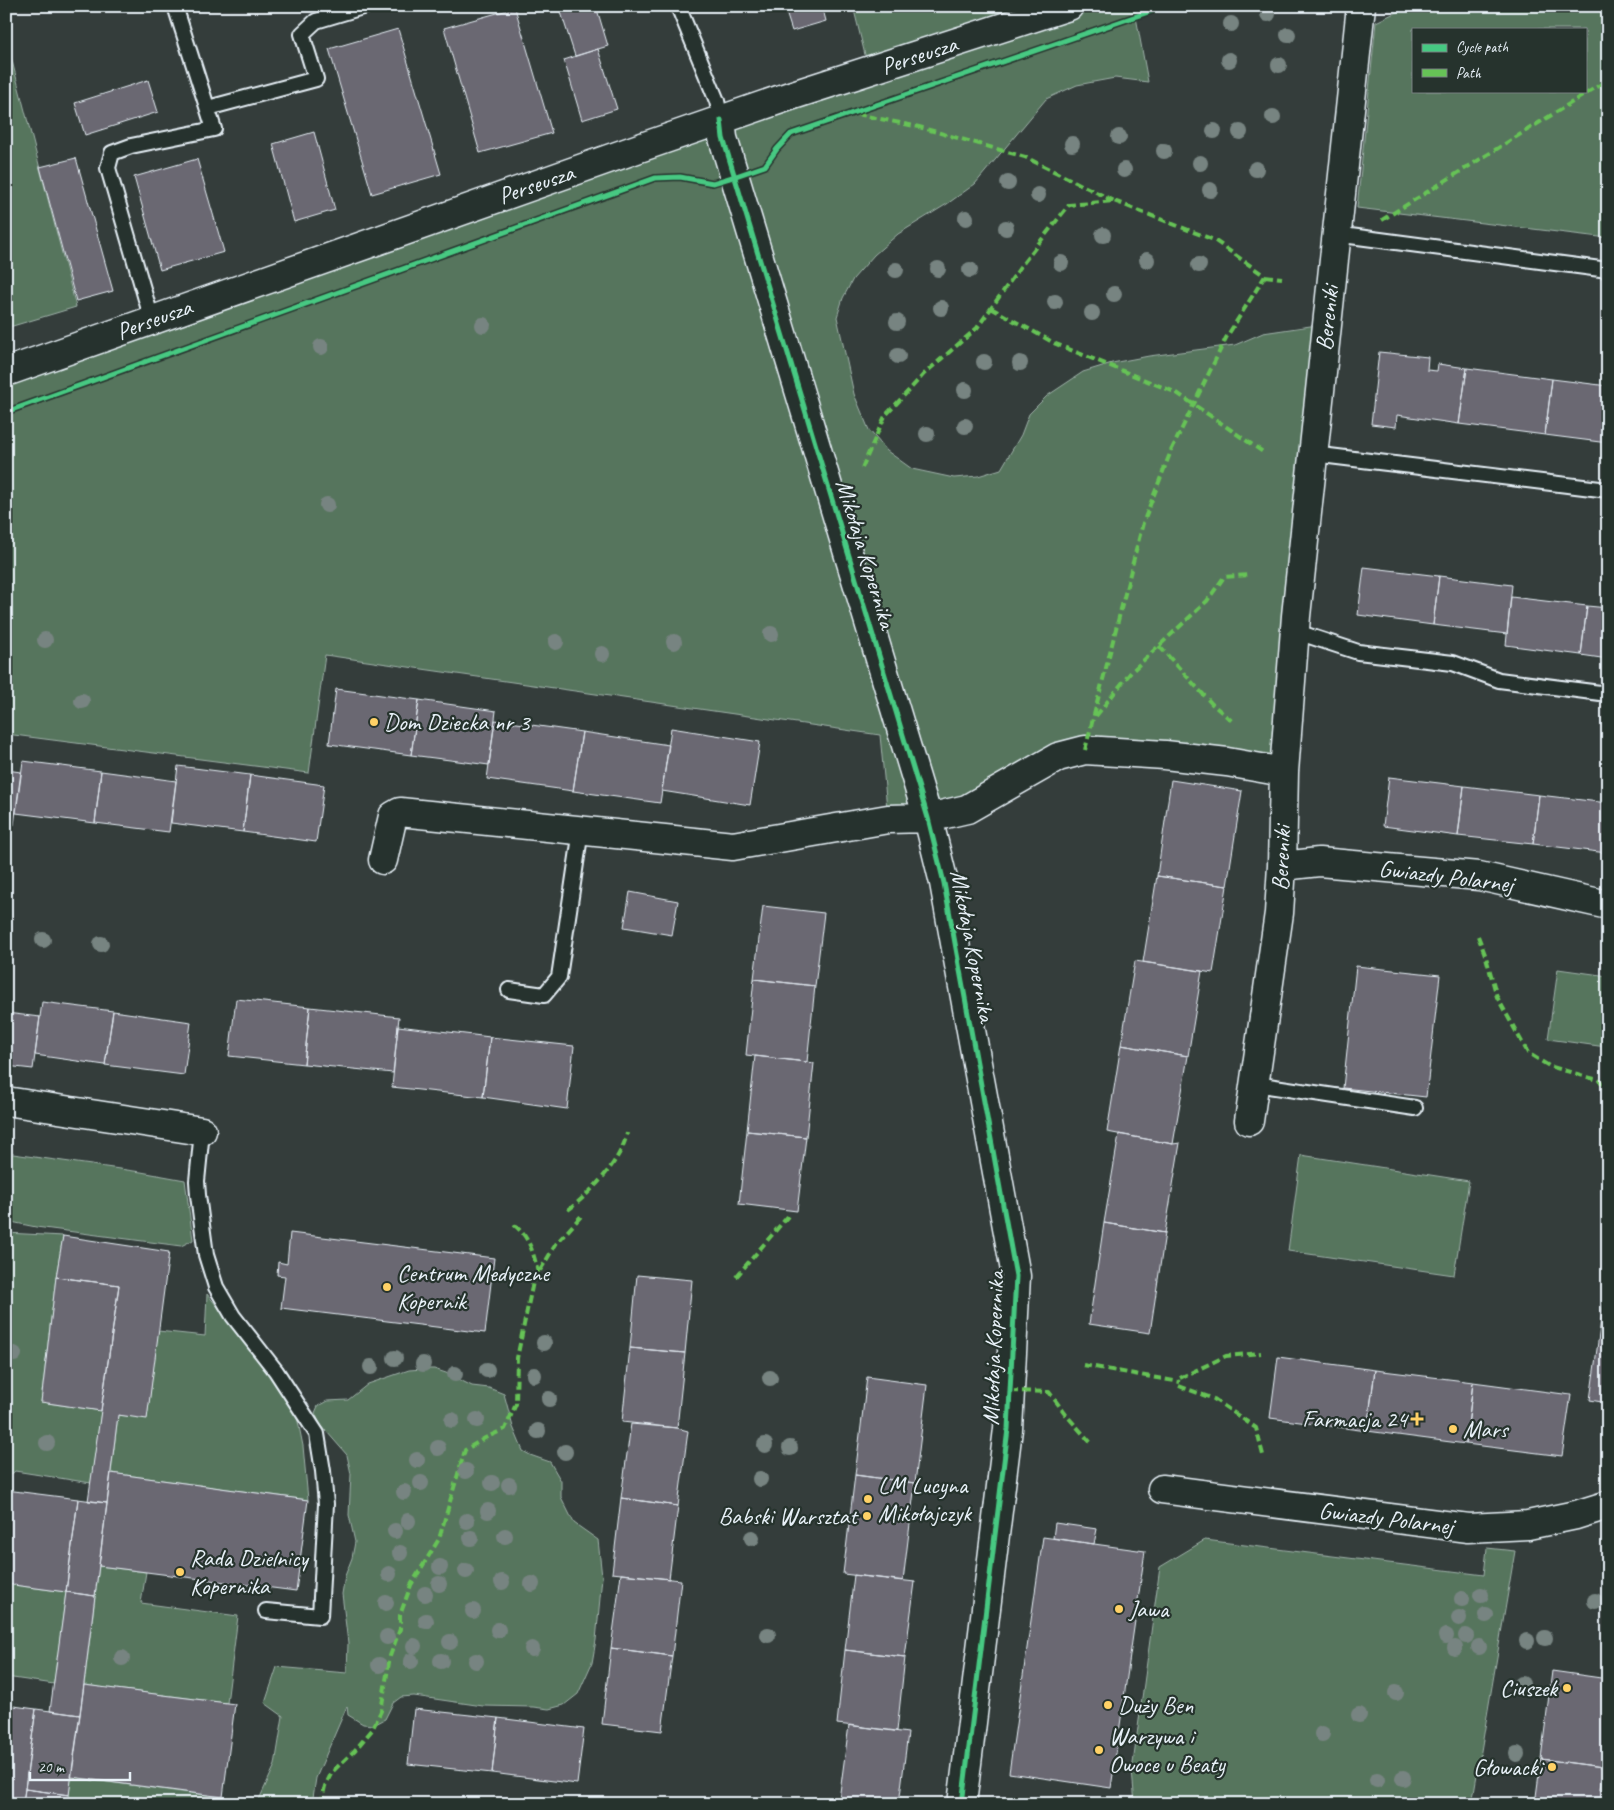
<svg xmlns="http://www.w3.org/2000/svg" width="1614" height="1810" viewBox="0 0 1614 1810" font-family="Caveat,sans-serif">
	<style>
		.green { fill: #56745d; stroke: #9fb2aa; fill-rule: evenodd }
		.building { fill: #6b6772; stroke: #e8f1f8 }
		.lines { fill: none; stroke-linecap: round; stroke-linejoin: round }
		.lane-casing { stroke: #e8f1f8; stroke-width: 18 }
		.street-casing { stroke: #e8f1f8; stroke-width: 31 }
		.secondary-casing { stroke: #e8f1f8; stroke-width: 31 }
		.lane { stroke: #26332d; stroke-width: 14 }
		.street { stroke: #26332d; stroke-width: 28 }
		.secondary { stroke: #26332d; stroke-width: 28 }
		.quiet { stroke: #66c356; stroke-width: 4; stroke-dasharray: 8 4; stroke-linecap: butt }
		.cycleway-casing { stroke: #26332d; stroke-width: 8 }
		.cycleway { stroke: #46c982; stroke-width: 5 }
		.tree { fill: #778481 }
		.poi-dot { fill: #ffd166; stroke: #26332d; stroke-width: 2 }
		.labels { text-anchor: middle; stroke-width: 4.5; stroke-linejoin: round; paint-order: stroke }
		.street-label { font-size: 24px; fill: #e8f1f8; stroke: #26332d }
		.poi-label { font-size: 24px; fill: #e8f1f8; stroke: #26332d; text-anchor: start }
	</style>
	<rect width="100%" height="100%" fill="#343d3b"/>
	<filter id="ink" filterUnits="userSpaceOnUse"><feTurbulence type="fractalNoise" baseFrequency=".02" numOctaves="2"/><feDisplacementMap in="SourceGraphic" scale="10" xChannelSelector="R" yChannelSelector="G"/><feConvolveMatrix kernelMatrix="1 2 1 2 8 2 1 2 1" color-interpolation-filters="sRGB"/></filter>
	<g filter="url(#ink)">
		<path class="green" d="M853 6H1134L1148 82 1115 78 1077 85 1046 99 975 184 947 204 898 234 874 255 853 279 843 298 837 317 854 394 869 430 887 451 912 469 954 478 978 476 1001 469 1021 435 1029 414 1047 396 1083 372 1112 363 1149 356 1235 345 1263 333 1324 324 1284 772 1085 750 967 809 888 819 880 735 325 655 309 773 6 734V372L869 71Z
			M1409 6H1608V238L1357 208 1376 22ZM1413 29H1585V91H1413Z
			M6 38 76 307 6 328Z
			M1558 969 1608 976V1037L1606 1047 1548 1039Z
			M6 1153 141 1172 185 1180 193 1240 181 1246 36 1227 6 1221Z
			M1301 1155 1469 1181 1454 1275 1288 1251Z
			M6 1233 63 1236 56 1277 41 1402 101 1411 91 1483 15 1471 6 1479Z
			M207 1294 293 1397 303 1446 308 1500 111 1473 118 1415 147 1418 158 1331 205 1336Z
			M423 1369H434L446 1373 472 1386 489 1388 504 1394 513 1427 523 1451 530 1455 550 1462 561 1481V1497L574 1523 598 1540 602 1577 596 1640 592 1663 578 1694 564 1705 549 1709 533 1707 483 1706 414 1696 401 1697 393 1703 385 1719 374 1725 363 1724 348 1715 347 1706 316 1778 312 1804H257L275 1765 283 1716 265 1703 277 1667 347 1673 348 1643 342 1594 345 1576 352 1558 355 1542 349 1515 351 1474 347 1455 320 1424 315 1413 318 1406 327 1401 348 1400 368 1384 409 1370Z
			M1205 1540 1484 1575 1487 1548 1515 1551 1472 1804H1135L1132 1771 1160 1567Z
			M99 1566 146 1572 141 1603 238 1616 227 1703 84 1685Z
			M6 1584 66 1592 54 1684 6 1677Z
			M71 1777 241 1800V1804H68Z"/>
		<path class="building" d="M559 6H596L608 46 575 56Z
			M784 6H822L826 21 792 31Z
			M515 8 552 133 480 153 444 28Z
			M398 29 441 174 372 194 329 49Z
			M598 49 617 109 582 120 564 60Z
			M148 80 158 112 85 135 75 103Z
			M314 132 335 210 294 222 273 144Z
			M76 158 113 291 76 301 40 167Z
			M197 159 224 252 160 270 134 177Z
			M1379 352 1428 357 1427 370 1437 371 1438 364 1467 368 1459 424 1397 415 1396 427 1371 424Z
			M1467 368 1552 379 1545 435 1459 424Z
			M1552 379 1608 386V443L1545 435Z
			M1364 567 1439 576 1433 625 1358 615Z
			M1439 576 1512 585 1507 634 1433 625Z
			M1511 597 1587 606 1581 655 1506 645Z
			M1587 606 1608 608V659L1581 655Z
			M336 689 419 700 411 755 329 744Z
			M419 700 496 711 489 765 411 755Z
			M495 720 582 732 573 791 487 779Z
			M671 728 760 742 750 805 662 791Z
			M582 732 669 745 660 803 573 791Z
			M23 761 101 771 95 823 16 813Z
			M178 766 250 775 243 832 171 823Z
			M6 770 21 772 14 825 6 824Z
			M101 771 176 781 169 832 95 823Z
			M250 775 324 785 316 842 243 832Z
			M1389 777 1464 786 1458 836 1383 826Z
			M1171 780 1242 791 1227 886 1157 876Z
			M1464 786 1539 795 1533 844 1458 836Z
			M1539 795 1608 803 1607 853 1533 844Z
			M1157 876 1227 886 1213 973 1143 962Z
			M630 892 678 901 672 935 624 927Z
			M763 906 824 913 815 986 754 979Z
			M1135 961 1202 971 1188 1056 1121 1045Z
			M1356 966 1440 975 1426 1097 1343 1088Z
			M754 979 815 986 807 1062 746 1055Z
			M236 999 310 1007 304 1064 229 1056Z
			M42 1002 113 1011 105 1065 35 1055Z
			M310 1007 399 1017 393 1073 304 1064Z
			M113 1011 191 1022 184 1075 105 1065Z
			M6 1013 40 1017 33 1069 6 1066Z
			M398 1026 490 1037 483 1097 392 1087Z
			M490 1037 574 1046 567 1109 483 1097Z
			M1121 1045 1188 1056 1173 1144 1107 1132Z
			M755 1056 814 1063 806 1137 747 1131Z
			M747 1131 806 1137 797 1211 739 1204Z
			M1119 1134 1173 1144 1180 1143 1165 1233 1104 1223Z
			M1104 1223 1165 1233 1150 1333 1089 1324Z
			M290 1233 494 1258 485 1333 281 1308 285 1276 277 1275 278 1262 287 1264Z
			M63 1236 169 1252 147 1419 118 1415 107 1503 88 1501 119 1285 56 1277Z
			M1608 1269V1403L1590 1400Z
			M637 1275 692 1280 685 1353 630 1348Z
			M56 1277 119 1285 101 1411 41 1402Z
			M630 1348 685 1353 677 1428 622 1422Z
			M1278 1357 1375 1370 1367 1431 1270 1418Z
			M1375 1370 1473 1382 1466 1444 1367 1431Z
			M867 1377 927 1385 915 1483 855 1475Z
			M1473 1382 1571 1395 1562 1456 1466 1444Z
			M631 1424 677 1428 688 1431 678 1506 621 1498Z
			M111 1473 308 1500 296 1591 99 1566Z
			M855 1475 915 1483 903 1581 843 1574Z
			M6 1490 78 1499 66 1592 6 1584Z
			M621 1498 678 1506 669 1579 612 1573Z
			M78 1499 107 1503 95 1596 66 1592Z
			M1055 1523 1097 1529 1094 1544 1053 1538Z
			M1043 1537 1145 1551 1111 1788 1009 1773Z
			M621 1574 681 1580 672 1656 611 1648Z
			M854 1575 915 1582 905 1657 845 1650Z
			M66 1592 95 1596 80 1715 50 1711Z
			M611 1648 672 1656 662 1731 602 1724Z
			M845 1650 905 1657 897 1731 837 1724Z
			M1552 1671 1608 1679V1736L1603 1767 1541 1759Z
			M84 1685 235 1704 223 1797 71 1777Z
			M6 1705 36 1709 23 1803 6 1800Z
			M36 1709 80 1715 69 1795 25 1789Z
			M414 1709 498 1718 492 1773 408 1764Z
			M498 1718 584 1729 577 1784 492 1773Z
			M849 1725 908 1733 899 1804H869L839 1800Z
			M1541 1759 1603 1767 1600 1790 1608 1792V1804H1535Z
			M25 1789 69 1795 68 1804 23 1803Z
			M839 1800 869 1804H838Z"/>
		<g class="lines">
			<defs>
				<path id="lane" d="M678 6 717 101 721 120
					M208 108 316 79 302 34 316 21 366 6
					M1335 234 1608 270
					M152 320 108 168 112 153 131 146 214 129 175 6
					M1313 454 1608 490
					M1294 631 1358 652 1453 663 1499 680 1608 694
					M509 990 544 995 559 977 581 830
					M1255 1084 1415 1108
					M202 1131 197 1181 198 1195 206 1255 216 1287 233 1316 276 1371 317 1434 323 1471 326 1504 320 1616 266 1611"/>
				<path id="street" d="M721 120 723 138 928 818 944 883 1016 1276 1008 1429 962 1804
					M383 860 393 816 400 812 733 846 888 819 928 818 967 809 1058 757 1085 750 1165 755 1227 762 1284 772
					M1282 866 1319 862 1479 876 1608 905
					M6 1101 202 1131
					M1249 1121 1279 913 1282 866 1284 772 1296 616 1361 6
					M1162 1489 1468 1528 1528 1525 1576 1515 1608 1505"/>
				<path id="secondary" d="M6 372 645 146 790 96 1069 6"/>
			</defs>
			<use href="#lane" class="lane-casing"/>
			<use href="#street" class="street-casing"/>
			<use href="#secondary" class="secondary-casing"/>
			<use href="#lane" class="lane"/>
			<use href="#street" class="street"/>
			<use href="#secondary" class="secondary"/>
			<path class="quiet" d="M857 114 919 127 1025 157 1114 201
				M1382 220 1608 80
				M1265 276 1282 278
				M991 308 1056 344 1177 393 1263 452
				M862 468 885 416 924 374 977 328 1024 262 1069 205 1114 201 1214 240 1265 276 1226 338 1171 451 1143 523 1085 750
				M1159 646 1212 704 1232 721
				M1096 716 1131 672 1207 601 1224 577 1248 575
				M1478 936 1486 957 1497 997 1528 1053 1549 1066 1598 1080 1608 1087
				M568 1210C590 1194 622 1160 627 1133
				M514 1225C530 1237 534 1255 538 1273
				M736 1277 789 1215
				M1083 1365 1180 1382
				M1180 1378 1226 1356 1261 1353
				M1179 1386 1214 1399 1256 1428 1263 1455
				M1010 1391 1049 1392 1067 1416 1091 1443
				M321 1804 325 1786 332 1772 355 1750 372 1730 381 1711 390 1656 400 1629V1615L411 1585 439 1539 465 1450 485 1438 505 1429 516 1404 517 1358 533 1282 556 1244 583 1214"/>
			<defs>
				<path id="cycleway" d="M721 120 723 138 928 818 944 883 1016 1276 1008 1429 962 1804
					M6 412 655 178 680 177 713 183 736 176 765 166 777 149 791 134 1166 6"/>
			</defs>
			<use href="#cycleway" class="cycleway-casing"/>
			<use href="#cycleway" class="cycleway"/>
		</g>
		<g class="tree">
			<circle cx="1268" cy="14" r="8"/>
			<circle cx="1231" cy="24" r="8"/>
			<circle cx="1288" cy="35" r="8"/>
			<circle cx="1229" cy="60" r="8"/>
			<circle cx="1279" cy="65" r="8"/>
			<circle cx="1273" cy="117" r="8"/>
			<circle cx="1214" cy="131" r="8"/>
			<circle cx="1240" cy="132" r="8"/>
			<circle cx="1119" cy="137" r="8"/>
			<circle cx="1072" cy="144" r="8"/>
			<circle cx="1164" cy="151" r="8"/>
			<circle cx="1200" cy="163" r="8"/>
			<circle cx="1256" cy="169" r="8"/>
			<circle cx="1124" cy="170" r="8"/>
			<circle cx="1008" cy="183" r="8"/>
			<circle cx="1210" cy="190" r="8"/>
			<circle cx="1038" cy="195" r="8"/>
			<circle cx="966" cy="218" r="8"/>
			<circle cx="1006" cy="228" r="8"/>
			<circle cx="1103" cy="235" r="8"/>
			<circle cx="1147" cy="260" r="8"/>
			<circle cx="1061" cy="263" r="8"/>
			<circle cx="1199" cy="265" r="8"/>
			<circle cx="938" cy="269" r="8"/>
			<circle cx="896" cy="270" r="8"/>
			<circle cx="970" cy="270" r="8"/>
			<circle cx="1114" cy="294" r="8"/>
			<circle cx="1055" cy="302" r="8"/>
			<circle cx="941" cy="308" r="8"/>
			<circle cx="1092" cy="313" r="8"/>
			<circle cx="897" cy="322" r="8"/>
			<circle cx="483" cy="325" r="8"/>
			<circle cx="321" cy="347" r="8"/>
			<circle cx="898" cy="356" r="8"/>
			<circle cx="984" cy="362" r="8"/>
			<circle cx="1020" cy="363" r="8"/>
			<circle cx="965" cy="390" r="8"/>
			<circle cx="965" cy="426" r="8"/>
			<circle cx="927" cy="434" r="8"/>
			<circle cx="327" cy="505" r="8"/>
			<circle cx="771" cy="634" r="8"/>
			<circle cx="45" cy="640" r="8"/>
			<circle cx="556" cy="642" r="8"/>
			<circle cx="674" cy="642" r="8"/>
			<circle cx="602" cy="654" r="8"/>
			<circle cx="82" cy="701" r="8"/>
			<circle cx="43" cy="940" r="8"/>
			<circle cx="101" cy="944" r="8"/>
			<circle cx="544" cy="1343" r="8"/>
			<circle cx="14" cy="1354" r="8"/>
			<circle cx="395" cy="1358" r="8"/>
			<circle cx="423" cy="1364" r="8"/>
			<circle cx="371" cy="1367" r="8"/>
			<circle cx="487" cy="1370" r="8"/>
			<circle cx="455" cy="1374" r="8"/>
			<circle cx="534" cy="1375" r="8"/>
			<circle cx="770" cy="1378" r="8"/>
			<circle cx="549" cy="1399" r="8"/>
			<circle cx="452" cy="1420" r="8"/>
			<circle cx="477" cy="1420" r="8"/>
			<circle cx="538" cy="1431" r="8"/>
			<circle cx="47" cy="1443" r="8"/>
			<circle cx="765" cy="1445" r="8"/>
			<circle cx="438" cy="1448" r="8"/>
			<circle cx="790" cy="1448" r="8"/>
			<circle cx="565" cy="1452" r="8"/>
			<circle cx="417" cy="1460" r="8"/>
			<circle cx="466" cy="1471" r="8"/>
			<circle cx="760" cy="1479" r="8"/>
			<circle cx="421" cy="1483" r="8"/>
			<circle cx="492" cy="1483" r="8"/>
			<circle cx="509" cy="1485" r="8"/>
			<circle cx="404" cy="1492" r="8"/>
			<circle cx="488" cy="1511" r="8"/>
			<circle cx="408" cy="1521" r="8"/>
			<circle cx="467" cy="1521" r="8"/>
			<circle cx="395" cy="1531" r="8"/>
			<circle cx="505" cy="1536" r="8"/>
			<circle cx="471" cy="1538" r="8"/>
			<circle cx="752" cy="1538" r="8"/>
			<circle cx="400" cy="1553" r="8"/>
			<circle cx="440" cy="1567" r="8"/>
			<circle cx="466" cy="1571" r="8"/>
			<circle cx="389" cy="1574" r="8"/>
			<circle cx="502" cy="1582" r="8"/>
			<circle cx="439" cy="1584" r="8"/>
			<circle cx="532" cy="1584" r="8"/>
			<circle cx="425" cy="1594" r="8"/>
			<circle cx="1481" cy="1595" r="8"/>
			<circle cx="1462" cy="1599" r="8"/>
			<circle cx="1595" cy="1601" r="8"/>
			<circle cx="386" cy="1603" r="8"/>
			<circle cx="473" cy="1611" r="8"/>
			<circle cx="1486" cy="1615" r="8"/>
			<circle cx="1459" cy="1618" r="8"/>
			<circle cx="426" cy="1621" r="8"/>
			<circle cx="498" cy="1630" r="8"/>
			<circle cx="768" cy="1635" r="8"/>
			<circle cx="1446" cy="1636" r="8"/>
			<circle cx="1466" cy="1636" r="8"/>
			<circle cx="387" cy="1637" r="8"/>
			<circle cx="1545" cy="1638" r="8"/>
			<circle cx="1527" cy="1641" r="8"/>
			<circle cx="450" cy="1642" r="8"/>
			<circle cx="414" cy="1646" r="8"/>
			<circle cx="1479" cy="1647" r="8"/>
			<circle cx="1455" cy="1648" r="8"/>
			<circle cx="532" cy="1649" r="8"/>
			<circle cx="122" cy="1658" r="8"/>
			<circle cx="411" cy="1661" r="8"/>
			<circle cx="441" cy="1661" r="8"/>
			<circle cx="476" cy="1661" r="8"/>
			<circle cx="379" cy="1665" r="8"/>
			<circle cx="1522" cy="1684" r="8"/>
			<circle cx="1396" cy="1693" r="8"/>
			<circle cx="1359" cy="1715" r="8"/>
			<circle cx="1322" cy="1734" r="8"/>
			<circle cx="1517" cy="1754" r="8"/>
			<circle cx="1403" cy="1778" r="8"/>
			<circle cx="1377" cy="1780" r="8"/>
		</g>
	</g>
	<g class="poi-dot">
		<circle cx="374" cy="722" r="5"/>
		<circle cx="387" cy="1287" r="5"/>
		<path d="M1414.5 1411.5h5v5h5v5h-5v5h-5v-5h-5v-5h5z"/>
		<circle cx="1453" cy="1429" r="5"/>
		<circle cx="868" cy="1499" r="5"/>
		<circle cx="867" cy="1516" r="5"/>
		<circle cx="180" cy="1572" r="5"/>
		<circle cx="1119" cy="1609" r="5"/>
		<circle cx="1567" cy="1688" r="5"/>
		<circle cx="1108" cy="1705" r="5"/>
		<circle cx="1099" cy="1750" r="5"/>
		<circle cx="1552" cy="1767" r="5"/>
	</g>
	<g class="labels">
		<g class="street-label">
			<text transform="translate(919 55) rotate(-18)" y="8">Perseusza</text>
			<text transform="translate(536 184) rotate(-19)" y="8">Perseusza</text>
			<text transform="translate(1327 318) rotate(-84)" y="8">Bereniki</text>
			<text transform="translate(154 319) rotate(-20)" y="8">Perseusza</text>
			<text transform="translate(866 554) rotate(73)" y="8">Mikołaja Kopernika</text>
			<text transform="translate(1281 858) rotate(-88)" y="8">Bereniki</text>
			<text transform="translate(1446 876) rotate(7)" y="8">Gwiazdy Polarnej</text>
			<text transform="translate(973 946) rotate(79)" y="8">Mikołaja Kopernika</text>
			<text transform="translate(993 1348) rotate(-88)" y="8">Mikołaja Kopernika</text>
			<text transform="translate(1386 1518) rotate(7)" y="8">Gwiazdy Polarnej</text>
		</g>
		<g class="poi-label">
			<text x="384" y="730">Dom Dziecka nr 3</text>
			<text x="397" y="1281">Centrum Medyczne<tspan x="397" dy="28">Kopernik</tspan></text>
			<text x="1407" y="1427" text-anchor="end">Farmacja 24</text>
			<text x="1463" y="1437">Mars</text>
			<text x="878" y="1493">LM Lucyna<tspan x="878" dy="28">Mikołajczyk</tspan></text>
			<text x="857" y="1524" text-anchor="end">Babski Warsztat</text>
			<text x="190" y="1566">Rada Dzielnicy<tspan x="190" dy="28">Kopernika</tspan></text>
			<text x="1129" y="1617">Jawa</text>
			<text x="1557" y="1696" text-anchor="end">Ciuszek</text>
			<text x="1118" y="1713">Duży Ben</text>
			<text x="1109" y="1744">Warzywa i<tspan x="1109" dy="28">Owoce u Beaty</tspan></text>
			<text x="1542" y="1775" text-anchor="end">Głowacki</text>
		</g>
	</g>
	<rect width="1614" height="1810" fill="none" stroke="#26332d" stroke-width="25"/>
	<rect x="12" y="12" width="1589" height="1785" fill="none" stroke="#e8f1f8" stroke-width="2" filter="url(#ink)"/>
	<rect x="1412" y="28" width="175" height="65" fill="#26332d" stroke="#747f7e"/>
	<rect x="1422" y="44" width="25" height="8" fill="#46c982" stroke="#747f7e"/>
	<text x="1456" y="52" font-size="15" fill="#e8f1f8">Cycle path</text>
	<rect x="1422" y="69" width="25" height="8" fill="#66c356" stroke="#747f7e"/>
	<text x="1456" y="78" font-size="15" fill="#e8f1f8">Path</text>
	<path d="M30 1772v8h100v-8" fill="none" stroke="#e8f1f8" stroke-width="2.5"/>
	<text x="38" y="1772" font-size="15" fill="#e8f1f8" stroke="#26332d" stroke-width="4" paint-order="stroke">20 m</text>
</svg>
